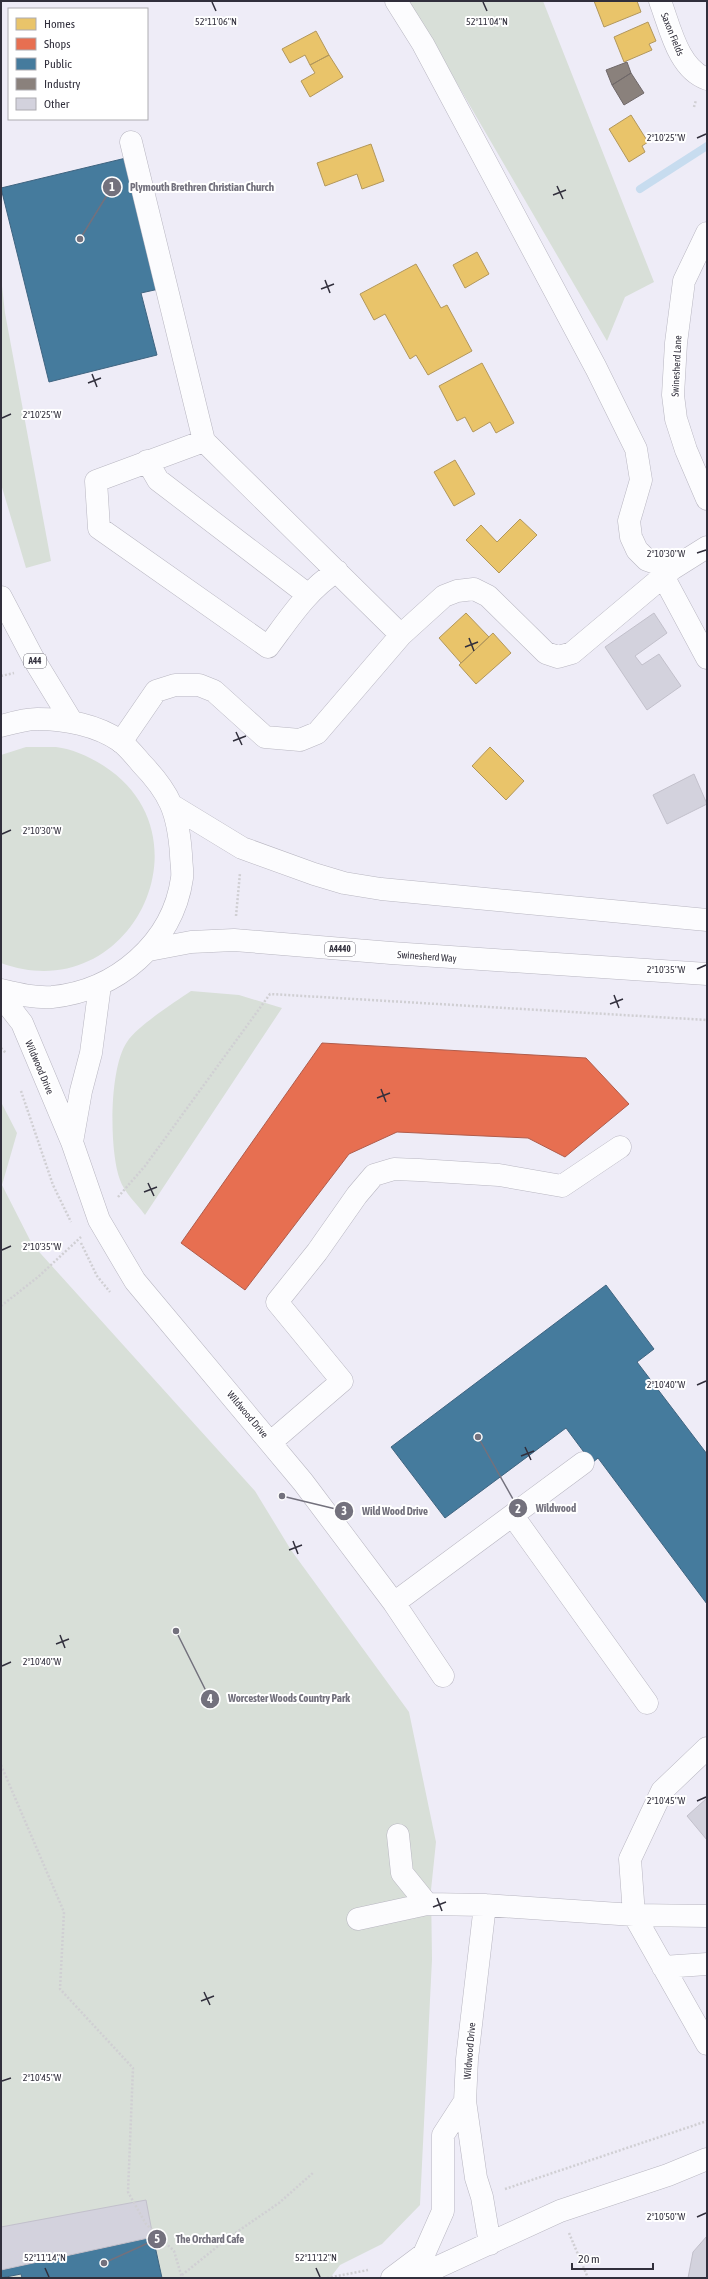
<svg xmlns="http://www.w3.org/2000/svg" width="708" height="2279" viewBox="0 0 708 2279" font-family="'Asap Condensed',sans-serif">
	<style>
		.green { fill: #d8dfd8 }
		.homes { fill: #e9c46a; stroke: #b2975c }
		.shops { fill: #e76f51; stroke: #b05c4b }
		.public { fill: #457b9d; stroke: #3f6480 }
		.industry { fill: #8a817c; stroke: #6f6869 }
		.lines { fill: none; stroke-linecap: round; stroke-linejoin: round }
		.stream { stroke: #c7dcef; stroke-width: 8 }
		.building { fill: #d3d2dd; stroke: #c2c0cb }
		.minor-casing { stroke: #b8b6c1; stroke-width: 23 }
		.highway-casing { stroke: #b8b6c1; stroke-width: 23 }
		.path { stroke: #d0cfd3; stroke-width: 2.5; stroke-dasharray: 2 2; stroke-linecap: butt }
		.minor { stroke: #fcfcfe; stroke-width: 22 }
		.highway { stroke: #fcfcfe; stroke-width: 22 }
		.ticks { fill: none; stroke: #312f3c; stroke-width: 1.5 }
		.labels { text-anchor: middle; stroke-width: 4; stroke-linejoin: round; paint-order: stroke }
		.shield { fill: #fff; stroke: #6f6d76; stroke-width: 1 }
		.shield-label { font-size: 9px; font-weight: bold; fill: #312f3c }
		.street-label { font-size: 10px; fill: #312f3c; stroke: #fff }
		.ticks-label { font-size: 10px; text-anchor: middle; fill: #312f3c; stroke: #fff; stroke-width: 4; stroke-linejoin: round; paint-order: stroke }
		.leader { fill: none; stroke: #73717d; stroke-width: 1.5 }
		.callout-dot { fill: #73717d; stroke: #fff; stroke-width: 1.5 }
		.mark-label { font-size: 12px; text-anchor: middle; font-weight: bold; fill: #fff }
		.callout-label { font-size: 11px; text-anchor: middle; font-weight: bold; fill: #73717d; stroke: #fff; stroke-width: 4; stroke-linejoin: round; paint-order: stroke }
	</style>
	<rect width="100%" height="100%" fill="#eeecf7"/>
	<path class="green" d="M409 1H543L654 282 625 297 607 341Z
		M1 277 5 313 51 561 26 568 1 484Z
		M26 747C36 747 46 747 56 747 73 749 90 757 104 766 214 837 129 1010 1 963V755Z
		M191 991 239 995 282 1008 145 1215C137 1204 124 1192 120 1180 109 1151 109 1068 127 1042 137 1026 175 1002 191 991Z
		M1 1102 17 1133 2 1185 32 1244 255 1491 291 1550 409 1712 436 1842 431 1890 432 1959 420 2205 382 2244 340 2265 330 2278H1Z"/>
	<path class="homes" d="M594 1H637L641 12 604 27Z
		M648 22 656 41 649 44 652 50 624 62 614 37Z
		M316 31 329 55 310 65 305 55 290 63 282 49Z
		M329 55 343 77 310 97 301 81 315 73 310 65Z
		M631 115 648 142 642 146 645 152 629 162 609 129Z
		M371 144 384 181 362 189 357 174 325 186 317 163Z
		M477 252 489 274 465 288 453 265Z
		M416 264 441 308 447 305 472 351 428 375 416 355 410 359 385 314 374 320 360 294Z
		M482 363 514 423 496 433 490 422 473 432 465 417 457 421 439 386Z
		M455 460 475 494 454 506 434 472Z
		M520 519 537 535 499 573 466 540 481 525 497 542Z
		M466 613 489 637 461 663 439 638Z
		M493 633 511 653 476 684 459 665Z
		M490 747 524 781 506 800 472 766Z"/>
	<path class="shops" d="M322 1043 586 1058 629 1104 565 1157 528 1138 397 1132 349 1154 245 1290 181 1243Z"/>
	<path class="public" d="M126 158 159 289 141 293 157 355 49 382 1 188Z
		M606 1285 654 1349 637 1362 707 1454V1604L598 1458 592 1463 566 1428 445 1518 391 1447Z
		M153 2237 162 2278H22L21 2274 1 2278V2270Z"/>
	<path class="industry" d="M627 62 631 73 612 85 606 70Z
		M631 73 644 93 624 105 612 85Z"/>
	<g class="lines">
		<path class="stream" d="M640 189 707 146"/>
	</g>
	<path class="building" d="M654 613 667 633 635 656 642 665 659 654 681 686 647 710 605 647Z
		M694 774 707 804 667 824 653 795Z
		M707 1798V1840L687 1816Z
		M146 2200 153 2237 1 2270V2227Z
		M707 2236V2278H688L693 2252Z"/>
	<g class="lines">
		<defs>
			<path id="minor" d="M396 1 423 44 596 368 636 449 641 480 629 521 631 537 637 550 647 560 672 569
				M660 1C670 27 678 69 707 79
				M131 142 204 441 401 635
				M707 233 684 281 676 343 673 395 676 419 686 450 707 499
				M204 441 96 481 99 528 268 647C289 619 307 590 337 571
				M147 461 158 480 307 594
				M663 576 707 658
				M121 742 156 691 175 685H199L214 691 265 737 300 740 317 733 401 635 444 596 457 591 474 589 488 596 546 653 558 657 572 653 672 569 707 547
				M1 996 22 1023 72 1142 99 1220 135 1281 303 1482 394 1603 443 1676
				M72 1142 81 1091 91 1053 100 985
				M271 1442 342 1381 277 1302 317 1252 357 1195 374 1175 394 1169 419 1170 499 1175 562 1186 620 1147
				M513 1516 647 1703
				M394 1603 583 1463
				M707 1748 662 1791 630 1859 634 1915 707 1916
				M398 1835 402 1873 427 1904
				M485 1905 467 2059 465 2101 476 2178 482 2197 490 2244
				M358 1919 427 1904 485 1905 634 1915 707 2044
				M663 1967 707 1964
				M392 2278 424 2254 443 2211V2135L465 2101
				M414 2278 560 2211 668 2175 707 2159"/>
			<path id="highway" d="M1 597 33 658 72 722
				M1 726C12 723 25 719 37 719 65 719 97 725 120 741 128 747 135 756 141 763 170 793 178 812 181 854 181 862 183 871 182 878 173 943 116 991 52 997 34 998 18 994 1 990
				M173 806 242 848 314 874 344 883 381 889 707 920
				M149 950 191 942 234 940 391 953 707 974"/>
		</defs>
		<use href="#minor" class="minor-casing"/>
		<use href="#highway" class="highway-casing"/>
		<path class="path" d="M694 107 696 100
			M1 676 14 673
			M236 916 240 873
			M1 1048 6 1053
			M21 1091 53 1185 71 1222
			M118 1197 145 1166 270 994 707 1020
			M81 1243 97 1276 110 1292
			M1 1306 38 1277 81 1237
			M1 1765 64 1912 60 1989 133 2068 128 2192 146 2224 174 2251 182 2278
			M505 2189 707 2121
			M569 2233 588 2278
			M182 2275 228 2238 279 2203 314 2172
			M327 2278 368 2270"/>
		<use href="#minor" class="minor"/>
		<use href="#highway" class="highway"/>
	</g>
	<path class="ticks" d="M212 2 216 11M483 2 487 11M697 138 706 134M557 186 563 199M553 195 566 190M325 280 330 293M321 289 334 284M92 374 97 387M88 383 101 378M2 418 11 414M697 553 706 550M469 638 474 651M465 647 478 642M236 732 242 745M233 741 246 736M2 834 11 830M697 969 706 965M614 995 619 1008M610 1004 623 999M381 1089 386 1102M377 1098 390 1093M148 1183 154 1196M144 1192 157 1187M2 1250 11 1246M697 1385 706 1381M525 1447 531 1460M521 1456 534 1451M293 1541 298 1554M289 1550 302 1545M60 1635 65 1648M56 1644 69 1639M2 1666 11 1662M697 1801 706 1797M437 1898 442 1911M433 1907 446 1902M204 1992 210 2005M201 2001 214 1996M2 2081 11 2078M697 2217 706 2213M45 2268 49 2277M316 2268 320 2277"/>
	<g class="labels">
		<g class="shield">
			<rect x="24" y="654" width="22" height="14" rx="3"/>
			<rect x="325" y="942" width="30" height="14" rx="3"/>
		</g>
		<g class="shield-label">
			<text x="35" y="664">A44</text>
			<text x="340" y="952">A4440</text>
		</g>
		<g class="street-label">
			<text transform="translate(673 34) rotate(68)" y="4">Saxon Fields</text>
			<text transform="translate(676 366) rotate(-87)" y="4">Swinesherd Lane</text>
			<text transform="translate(427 956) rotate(4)" y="4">Swinesherd Way</text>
			<text transform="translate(40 1067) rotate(67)" y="4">Wildwood Drive</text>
			<text transform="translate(248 1414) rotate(50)" y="4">Wildwood Drive</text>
			<text transform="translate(469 2051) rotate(-85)" y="4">Wildwood Drive</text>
		</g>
	</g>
	<g class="ticks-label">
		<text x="216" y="25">52°11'06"N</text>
		<text x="487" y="25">52°11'04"N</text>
		<text x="666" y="141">2°10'25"W</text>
		<text x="42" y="418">2°10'25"W</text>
		<text x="666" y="557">2°10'30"W</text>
		<text x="42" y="834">2°10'30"W</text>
		<text x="666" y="973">2°10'35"W</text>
		<text x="42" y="1250">2°10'35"W</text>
		<text x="666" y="1388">2°10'40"W</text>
		<text x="42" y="1665">2°10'40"W</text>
		<text x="666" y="1804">2°10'45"W</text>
		<text x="42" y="2081">2°10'45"W</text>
		<text x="666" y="2220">2°10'50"W</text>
		<text x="45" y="2261">52°11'14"N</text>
		<text x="316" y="2261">52°11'12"N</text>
	</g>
	<path class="leader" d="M80 239L112 187M478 1437L518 1508M282 1496L344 1511M176 1631L210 1699M104 2263L157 2239"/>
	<g class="callout-dot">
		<circle cx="80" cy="239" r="4"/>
		<circle cx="478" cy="1437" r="4"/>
		<circle cx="282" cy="1496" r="4"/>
		<circle cx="176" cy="1631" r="4"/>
		<circle cx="104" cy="2263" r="4"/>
		<circle cx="112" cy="187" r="10"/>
		<circle cx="518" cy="1508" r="10"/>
		<circle cx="344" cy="1511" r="10"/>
		<circle cx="210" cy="1699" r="10"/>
		<circle cx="157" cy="2239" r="10"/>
	</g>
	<g class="mark-label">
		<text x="112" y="191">1</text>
		<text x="518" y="1513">2</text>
		<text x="344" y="1515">3</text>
		<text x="210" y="1703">4</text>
		<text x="157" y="2243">5</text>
	</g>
	<g class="callout-label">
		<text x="202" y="191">Plymouth Brethren Christian Church</text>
		<text x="556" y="1512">Wildwood</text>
		<text x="395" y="1515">Wild Wood Drive</text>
		<text x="289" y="1702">Worcester Woods Country Park</text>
		<text x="210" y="2243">The Orchard Cafe</text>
	</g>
	<rect width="708" height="2279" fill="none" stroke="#312f3c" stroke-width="4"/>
	<rect x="8" y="8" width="140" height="112" fill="#ffffff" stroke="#adacb1"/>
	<rect x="16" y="18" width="20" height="12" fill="#e9c46a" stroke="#adacb1"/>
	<text x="44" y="28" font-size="12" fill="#312f3c">Homes</text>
	<rect x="16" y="38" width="20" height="12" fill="#e76f51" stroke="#adacb1"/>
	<text x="44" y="48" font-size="12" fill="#312f3c">Shops</text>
	<rect x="16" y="58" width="20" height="12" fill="#457b9d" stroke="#adacb1"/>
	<text x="44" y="68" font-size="12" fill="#312f3c">Public</text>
	<rect x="16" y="78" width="20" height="12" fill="#8a817c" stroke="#adacb1"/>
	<text x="44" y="88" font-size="12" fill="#312f3c">Industry</text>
	<rect x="16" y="98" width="20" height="12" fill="#d3d2dd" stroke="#adacb1"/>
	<text x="44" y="108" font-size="12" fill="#312f3c">Other</text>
	<path d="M572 2263v6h81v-6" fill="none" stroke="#312f3c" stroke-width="2"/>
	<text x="578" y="2263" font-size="12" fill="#312f3c" stroke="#ffffff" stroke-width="3" paint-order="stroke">20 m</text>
</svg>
